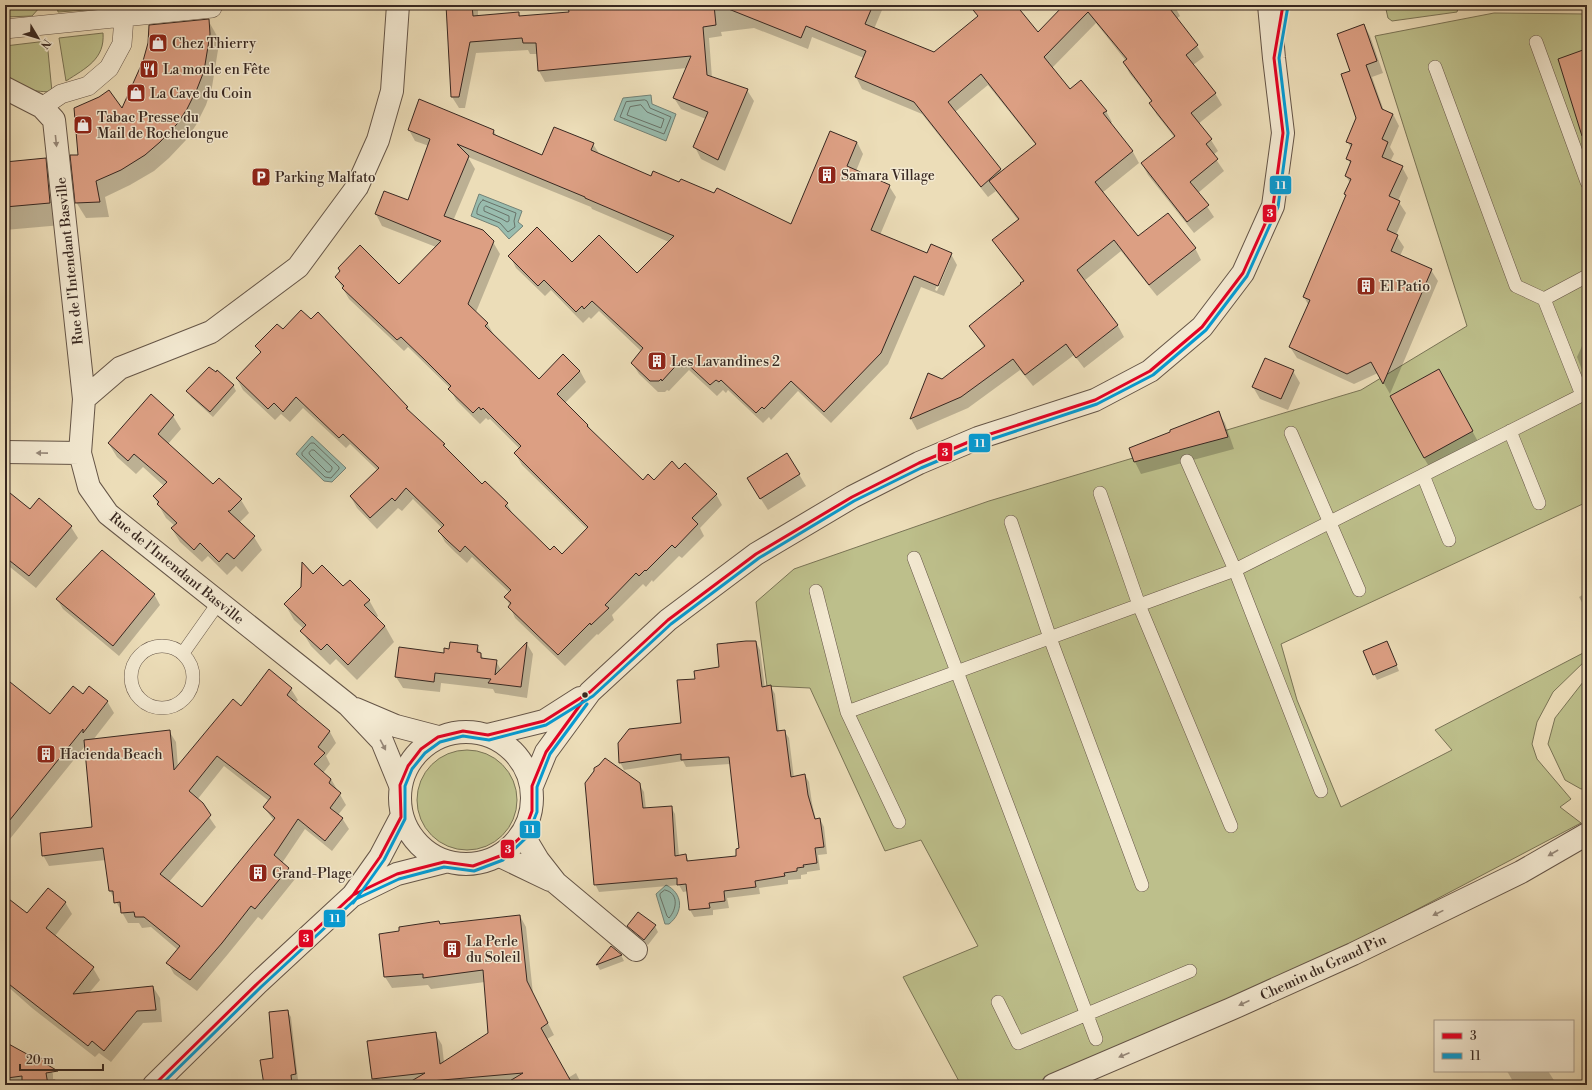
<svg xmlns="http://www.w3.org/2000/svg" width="1592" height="1090" viewBox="0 0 1592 1090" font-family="'Libre Bodoni',serif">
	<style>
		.green { fill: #bdbf8b; stroke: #7a7456 }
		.water { fill: #99bcae; stroke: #728176 }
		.shadow { fill: #0003; fill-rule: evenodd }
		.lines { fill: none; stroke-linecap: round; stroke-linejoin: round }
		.shore { stroke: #687268; stroke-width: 1 }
		.building { fill: #dc9f83; stroke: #382821; fill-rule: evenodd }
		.service-casing { stroke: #655547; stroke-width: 14 }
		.pedestrian-casing { stroke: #655547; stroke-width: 20 }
		.minor-casing { stroke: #655547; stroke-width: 24 }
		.tertiary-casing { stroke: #655547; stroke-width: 24 }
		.service { stroke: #f3e9d1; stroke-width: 13 }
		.pedestrian { stroke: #f3e9d1; stroke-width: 19 }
		.minor { stroke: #f3e9d1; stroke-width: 22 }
		.tertiary { stroke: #f3e9d1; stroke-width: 22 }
		.bus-1-casing { stroke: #f3e9d1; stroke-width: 6 }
		.bus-2-casing { stroke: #f3e9d1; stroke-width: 6 }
		.bus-1 { stroke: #e40324; stroke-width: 3 }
		.bus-2 { stroke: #069bd3; stroke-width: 3 }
		.oneway { fill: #968879 }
		.bus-dot { fill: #382821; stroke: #f3e9d1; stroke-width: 1.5 }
		.labels { text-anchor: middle; stroke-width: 3; stroke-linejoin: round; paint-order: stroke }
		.poi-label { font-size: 14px; fill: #382821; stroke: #f3e9d1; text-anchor: start }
		.street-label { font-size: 14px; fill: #382821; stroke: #f3e9d1 }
		.line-badge { stroke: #f3e9d1; stroke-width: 1.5 }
		.badge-label { font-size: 11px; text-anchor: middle; font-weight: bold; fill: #fff }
	</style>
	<rect width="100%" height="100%" fill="#ecddb8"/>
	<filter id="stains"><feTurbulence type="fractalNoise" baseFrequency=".005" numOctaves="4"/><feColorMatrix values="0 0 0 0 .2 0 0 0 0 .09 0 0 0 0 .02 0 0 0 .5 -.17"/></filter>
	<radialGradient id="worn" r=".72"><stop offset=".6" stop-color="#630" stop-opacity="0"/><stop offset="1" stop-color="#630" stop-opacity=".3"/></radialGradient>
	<path class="green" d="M5 5H40V7L32 16 5 17Z
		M57 5H99L100 9 58 12Z
		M1385 5H1459L1457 12 1392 21 1388 18Z
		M1494 13 1587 14V502L1281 644 1297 700 1341 807 1452 750 1435 730 1587 651V659L1553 692 1537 722 1532 744 1537 759 1571 799 1560 807 1581 823 1359 940 1226 1003 1035 1085H961L903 977 978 946 921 840 885 851 810 688 767 686 756 602 794 569 989 501 1361 390 1467 326 1375 36Z
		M103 33C105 59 86 68 66 81L59 38Z
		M47 41 52 92C28 91 24 90 5 75V46Z
		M1587 677V788L1581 789 1565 780 1548 744 1555 718Z
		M417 800a50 50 0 1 1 100 0a50 50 0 1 1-100 0Z"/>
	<path class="water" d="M651 95 652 104 676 114 666 141 614 120 623 98Z
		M479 194 522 211 518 222 523 226 509 239 498 227 471 216Z
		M312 436 346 468 332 482 324 481 296 454Z
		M666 885C683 893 684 912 669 924H665L656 894Z"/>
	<path class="shadow" d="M134 5H212L143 20Z
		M447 5H475L478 10V17L519 13 521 17 570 13 603 5H879L882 10 874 29 934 53 994 5H1014L1038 34 1066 5H1174L1180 16 1176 19 1197 46 1204 57 1193 65 1215 93 1222 105 1198 124 1211 140 1218 151 1213 155 1224 171 1198 193 1214 217 1194 233 1148 175 1142 164 1175 138 1157 115 1150 104 1152 102 1130 74 1124 63 1126 61 1096 23 1052 68 1070 90 1106 111 1112 122 1110 124 1133 152 1139 163 1102 193 1137 237 1195 248 1201 260 1157 296 1121 251 1084 281 1118 326 1124 337 1084 368 1074 355 1033 386 1020 370 968 408 917 430 911 419 929 374 942 380 984 347 970 326 1024 282 1000 251 993 240 1018 220 996 191 988 197 922 114 862 89 856 77 864 58 812 37 808 49 754 28 721 32 722 36 709 38 712 78 747 90 754 101 725 171 701 159 695 147 706 119 681 109 674 98 687 68 545 82 539 71 537 54H530L528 50 476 53 465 108H459L452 97ZM988 85 1036 145 1002 172 955 112Z
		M208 20 217 36 218 50 212 87 206 105 196 125 186 140 169 158 154 171 130 185 105 197 109 217 86 218 76 202 79 156Z
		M1364 25 1370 36 1383 73 1372 77 1384 111 1393 114 1399 126 1390 147 1394 154 1390 162 1402 167 1408 178 1398 201 1406 213 1396 235 1404 247 1400 256 1431 270 1438 281 1390 394 1378 373 1354 384 1297 358 1290 347 1309 306 1304 297 1346 196 1345 194 1350 183 1346 176 1351 165 1348 159 1351 148 1347 141 1357 118 1352 72Z
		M1583 52 1587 59V146L1559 60Z
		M420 100 494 131 497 137 543 156 593 144 600 155 652 177 792 226 857 142 863 154 856 171 889 186 896 197 880 235 928 254H951L957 265 944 296 921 287 888 364 831 423 798 391 771 420 769 417 763 423 728 390 726 393 723 390 717 396 689 370 669 391 667 390 665 392H658L639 374 632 363 641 351 599 311 591 319 589 317 583 323 551 290 545 296 516 268 510 256 572 264 637 275 669 242 592 209 591 207 468 157 475 169 453 221 493 242 500 254 476 312 487 323 494 335 539 380 580 371 586 382 565 403 588 425 591 431 643 481 654 482 679 470 716 494 722 505 700 528 704 536 682 558 679 556 653 582 652 580 646 587 643 584 612 615 614 620 598 635 597 634 565 666 515 618 506 597 510 593 472 557 467 563 456 553 445 542 439 531 442 528 413 499 402 511 398 508 377 529 357 508 351 497 378 471 350 444 346 448 303 408 290 422 281 414 275 420 243 390 237 379 261 354 257 346 283 331 311 321 318 314 407 408 410 413 444 445 448 451 482 485 507 504 514 516 550 552 562 555 587 529 522 465 515 453 520 449 490 419 488 420 486 418 480 424 456 400 450 388 408 347 404 351 349 299 336 277 399 285 436 247 382 226 376 214 385 192 409 202 429 146 415 141 409 130ZM948 260H950L937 291 935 290Z
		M5 156 7 163 45 159 58 181 62 225 5 230Z
		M1587 335V383L1577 357Z
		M1293 371 1300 383 1288 410 1260 399 1253 387Z
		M233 385 236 391 213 417 191 397 188 391Z
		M1449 388 1482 449 1434 475 1424 458Z
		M1218 412 1225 423 1234 449 1141 474 1135 462 1130 449Z
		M173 416 181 429 168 444 213 485 241 500 249 513 239 523 254 537 262 550 242 572 236 566 227 575 208 556 202 562 180 542 172 529 175 526 166 518 154 497 164 486 143 467 136 474 117 457 109 444Z
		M787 454 806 486 768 510 755 490Z
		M5 491 30 511 71 527 78 538 36 588 5 563Z
		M313 575 369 600 378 616 376 618 385 626 394 642 357 680 336 659 330 665 311 646 302 631 304 629 294 620 285 604Z
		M1587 592V612L1579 597Z
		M154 594 160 605 119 656 63 609 57 599Z
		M756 642 760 650 765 688 771 687 775 694 779 731H784L789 738 794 778 805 775 809 782 812 803 816 820 820 819 824 827 827 854 818 855 820 870 807 872V874L801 875V879L788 880V884L759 888 760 894 727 898 729 908 713 910V915L694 917 690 910 688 891 683 892 679 885 599 892 595 884 639 784 644 792 646 809 671 807 675 814 679 856 686 855 689 862 737 857 740 849 730 764 686 767 683 761 624 770 620 762 683 723 696 679 720 668Z
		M1387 642 1399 671 1377 680 1364 652Z
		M527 644 533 654 527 698 495 693 493 689 441 683 440 692 403 688 396 677 445 654 477 646 483 658 496 661 501 670Z
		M269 671 291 689 298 700 295 703 330 732 336 743 326 756 330 764 323 773 331 779 346 805 338 815 342 818 349 829 332 851 305 829 282 863 288 868 295 879 262 920 258 917 228 954 197 991 174 974 168 963 178 950 151 927 142 928 139 923H128L110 891 106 860 49 866 43 855 93 828 85 746 5 845V682L50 715 83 695 107 701 114 713 93 740 169 731 176 742 178 767 241 707ZM224 766 269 801 264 807 274 821 202 908 169 882 216 827 197 800Z
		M5 897 28 914 65 902 72 914 55 936 93 968 100 980 89 993 153 987 160 998 162 1022 143 1023 111 1062 99 1053 95 1057 32 1008 5 984Z
		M520 916 526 927 533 994 554 1035 547 1039 568 1078 576 1073 582 1085H373L369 1042 435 1033 442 1045 444 1062 489 1034 485 982 431 989 428 985 392 988 385 977 441 925Z
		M628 926H655L658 932 648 945 631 932Z
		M611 947 621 955 624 961 600 970 597 965Z
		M287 1011 291 1017 298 1080 293 1081 294 1085H257L256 1081 264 1080 274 1059Z
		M5 1042 36 1060 44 1059 53 1074V1079H55L58 1085H5Z
		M1507 1071H1548L1557 1085H1515Z"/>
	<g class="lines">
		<path class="shore" d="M645 100 647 101 650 108 671 117 664 134 620 117 626 102Z
			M641 105 647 112 664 119 661 128 627 115 630 107Z
			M483 200 516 213 514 221 515 227 508 232 500 223 477 214C476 210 480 201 483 200Z
			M486 206 509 216V221L507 222 502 219 484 211V208Z
			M311 443H314L339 467V469L331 478 325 477 302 455V453Z
			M312 450H314L332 467V469L330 472H327L310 455 309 453Z
			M665 890C679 893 677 909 669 918L667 916 660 896V894Z"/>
	</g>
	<path class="building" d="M446 5H472L473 16 519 12V16L569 12 568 7 590 5H714L716 25 703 27 707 75 748 89 718 160 693 147 708 112 673 98 691 56 538 71 536 43H523L522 38 470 42 459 97H451Z
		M721 5H873L865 24 934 52 978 16 969 5H1016L1038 32 1064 5H1167L1198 45 1186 55 1216 93 1191 113 1212 139 1206 144 1218 159 1190 182 1209 205 1187 222 1141 163 1175 136 1149 103 1152 101 1123 62 1127 59 1088 12 1044 57 1070 89 1081 80 1107 111 1103 113 1133 151 1095 182 1118 211 1138 236 1168 213 1196 248 1149 285 1114 240 1077 270 1118 325 1076 358 1066 344 1025 375 1013 359 961 397 910 419 928 373 942 379 985 346 969 326 1021 284 1020 283 1024 281 992 240 1019 219 989 181 1036 144 981 74 948 102 1001 169 981 187 914 102 855 77 866 51 806 26 801 38 721 6Z
		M209 19 210 34 204 71 197 89 187 109 177 124 160 142 145 155 121 170 96 181 100 202 75 203 70 155H78L74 108 99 97 109 90 122 108 143 61 148 43 149 25Z
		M1364 24 1377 61 1366 65 1382 109 1393 114 1382 139 1388 142 1382 157 1403 166 1389 196 1400 201 1387 230 1398 235 1391 251 1432 269 1383 384 1371 362 1347 374 1289 347 1310 300 1303 297 1346 195 1344 194 1351 179 1345 176 1351 161 1346 159 1352 144 1346 142 1356 118 1341 74 1350 71 1337 34Z
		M1583 50 1587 62V135L1582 136 1558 59Z
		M419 99 494 130 493 134 542 155 554 127 594 143 591 150 651 176 653 171 679 182 681 179 714 193 717 188 791 224 830 131 857 142 847 166 890 185 871 230 927 253 931 244 952 253 938 286 914 276 881 353 824 412 791 381 764 409 762 407 756 413 721 380 719 382 716 380 710 385 682 359 662 381 661 379 659 381H650L631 363 643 348 592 301 584 309 582 306 576 312 544 280 538 286 508 256 537 227 572 262 599 235 637 273 674 236 585 198V197L457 144 469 156 444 216 483 230 494 241 468 304 488 323 485 326 539 379 563 354 580 371 557 394 588 425 587 426 643 480 648 474 654 480 672 461 679 469 685 463 717 494 692 518 698 524 675 548 672 545 646 571 645 570 639 576 636 573 605 605 609 608 591 625 590 623 558 655 508 607 511 603 504 597 511 590 465 546 460 552 448 541 438 531 444 525 406 488 395 501 392 498 370 518 350 496 379 468 343 434 339 438 296 397 283 412 274 403 268 409 236 378 261 352 255 346 277 324 283 329 301 310 311 319 318 312 408 407 406 408 445 444 443 445 482 484 485 481 508 503 505 506 550 550 554 546 562 554 588 527 514 453 521 446 483 408 481 410 479 407 473 413 448 389 451 386 426 361 401 337 397 340 342 288 344 286 335 277 340 271 338 268 360 245 399 284 441 241 375 214 384 191 408 200 430 139 408 130Z
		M46 158 50 203 5 207V162Z
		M1265 358 1294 370 1281 399 1252 387Z
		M209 367 216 372 217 370 234 385 210 412 186 391Z
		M1439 369 1473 431 1424 458 1390 396Z
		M151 394 174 415 158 434 213 484 219 478 242 499 230 511H228L255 536 234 559 227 553 219 562 200 543 194 550 171 528 177 523 157 504 159 502 153 496 167 482 134 454 128 461 108 443Z
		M1219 411 1228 437 1134 462 1129 448 1170 432V430Z
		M787 453 800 474 760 499 747 478Z
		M5 489 30 509 39 498 72 526 29 576 5 557Z
		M102 550 155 594 113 646 56 599Z
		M302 562 313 574 322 565 343 586 350 580 370 600 364 605 385 626 348 665 327 644 321 650 310 640 300 631 306 625 284 604 301 587Z
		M746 641H756L762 687 771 685 777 731 785 730 791 777 805 774 808 795 815 819 820 818 824 847 815 848 817 863 803 865 804 867 797 868V871L784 873 785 876 755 881 756 887 724 891 725 901 709 903 710 908 689 910 686 884 677 885V878L594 885 585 783 594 771V768L599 765 605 758 640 783 643 808 672 806 675 856 686 854 687 861 736 856V849L739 848 729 757 681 760V754L619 763 618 743 629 729 681 723 677 680 695 679 694 671 719 667 717 644Z
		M1387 641 1397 665 1373 675 1363 651Z
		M450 642 478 645 477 652 481 653V658L497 660 495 675 527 642 521 687 488 683 491 679 435 673 434 682 395 677 399 647 444 653V648L449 649Z
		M269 669 292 688 287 695 330 731 318 747 325 753 314 764 331 779 329 783 341 793 330 808 343 818 325 841 298 819 274 855 289 868 255 909 251 906 222 943 190 980 166 963 180 946 144 917H135L134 912 121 913 120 902 114 903 113 891H109L103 848 42 856 40 833 92 827 84 740 170 730 174 770 233 699 241 706ZM217 756 271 797 263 807 275 818 202 907 160 874 211 815 203 803 189 791Z
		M5 678 50 714 73 686 83 694 89 686 108 701 83 733V729L5 826Z
		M48 888 66 902 46 928 94 967 73 994 153 986 156 1010 137 1011 104 1051 92 1041 88 1046 5 981V896L27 913Z
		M638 912 656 925 644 940 627 926Z
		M520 915 527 981 548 1023 541 1028 573 1085H503L523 1073 408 1083 425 1073 372 1079 367 1041 436 1032 440 1064 488 1033 483 970 423 978V974L384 977 379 934 399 931V927L439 921 440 924Z
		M611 946 622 955 596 965Z
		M288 1010 296 1074 291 1075 292 1085H264L260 1060 273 1058 269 1012Z
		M5 1042 36 1059 45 1058 46 1064 58 1071 46 1073 48 1085H22V1076L7 1078 6 1073H5Z"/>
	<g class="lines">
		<defs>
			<path id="service" d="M1536 42 1587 182
				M1435 67 1516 286 1544 299
				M1510 431 1539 503
				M1291 433 1359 590
				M1187 461 1235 570 1321 791
				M1423 475 1449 540
				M1100 493 1139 605 1231 826
				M1011 522 1050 638 1142 885
				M914 558 1096 1039
				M816 591 847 712 899 822
				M131 677a31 31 0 1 1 62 0a31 31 0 1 1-62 0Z
				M183 653 219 602
				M847 712 1235 570 1582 395 1544 299 1587 276
				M998 1002 1018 1043 1190 971"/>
			<path id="pedestrian" d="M5 29 212 8
				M42 107 61 94 88 86 109 68 122 44 124 17 121 5"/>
			<path id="minor" d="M5 88 42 107 54 120 84 399 80 453 89 487 108 514 348 705 382 741 400 785
				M84 399 120 368 211 332 298 267 357 187 378 140 392 91 398 5
				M5 452 80 453
				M356 709 396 726 438 737
				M523 835 538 860 556 883 636 950
				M500 856 550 880
				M1053 1085 1231 1009 1353 954 1521 872 1587 834"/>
			<path id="tertiary" d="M400 798a66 66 0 1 1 132 0a66 66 0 1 1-132 0Z
				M488 735 544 721 580 698
				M532 786 546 752 590 692 668 620 756 554 852 497 919 463 978 438 1095 400 1150 371 1202 327 1243 273 1273 206 1283 133 1274 58 1269 5
				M354 895 397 874 444 862
				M154 1085 258 983 353 895 380 857 401 817"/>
		</defs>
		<use href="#service" class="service-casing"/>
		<use href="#pedestrian" class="pedestrian-casing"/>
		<use href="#minor" class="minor-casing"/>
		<use href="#tertiary" class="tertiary-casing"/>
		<use href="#service" class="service"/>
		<use href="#pedestrian" class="pedestrian"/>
		<use href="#minor" class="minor"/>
		<use href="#tertiary" class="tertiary"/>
		<defs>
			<path id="bus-1" d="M349 899 353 895 397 874 444 862 473 866 500 856 523 835 532 811V786L546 752 583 701
				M154 1085 258 983 353 895 380 857 401 817 400 785 408 766 421 749 438 737 463 731 488 735 544 721 590 692 668 620 756 554 852 497 919 463 978 438 1095 400 1150 371 1202 327 1243 273 1273 206 1283 133 1274 58 1283 5"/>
			<path id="bus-2" d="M353 903 356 899 399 879 444 867 474 871 503 860 527 837 537 812V787L550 754 587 704
				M161 1085 261 987 357 898 384 860 405 819V786L412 769 425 753 440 742 463 736 489 740 546 725 593 696 671 624 759 558 854 501 921 468 980 443 1097 404 1153 375 1206 330 1247 276 1278 207 1288 133 1279 58 1288 6"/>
		</defs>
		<use href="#bus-1" class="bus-1-casing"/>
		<use href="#bus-2" class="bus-2-casing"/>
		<use href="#bus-1" class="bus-1"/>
		<use href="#bus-2" class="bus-2"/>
	</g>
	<defs><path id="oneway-solid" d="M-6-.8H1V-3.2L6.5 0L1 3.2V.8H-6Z"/></defs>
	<g class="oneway">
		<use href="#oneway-solid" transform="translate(56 141) rotate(84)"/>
		<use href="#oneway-solid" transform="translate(42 453) rotate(-179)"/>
		<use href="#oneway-solid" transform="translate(383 745) rotate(62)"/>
		<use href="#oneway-solid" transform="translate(1553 853) rotate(150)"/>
		<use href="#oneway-solid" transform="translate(1438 913) rotate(154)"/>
		<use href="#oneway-solid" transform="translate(1244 1003) rotate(156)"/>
		<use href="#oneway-solid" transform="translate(1124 1055) rotate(157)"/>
	</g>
	<defs>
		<symbol id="shop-square" viewBox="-11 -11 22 22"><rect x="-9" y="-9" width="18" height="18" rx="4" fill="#8f2418" stroke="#f3e9d1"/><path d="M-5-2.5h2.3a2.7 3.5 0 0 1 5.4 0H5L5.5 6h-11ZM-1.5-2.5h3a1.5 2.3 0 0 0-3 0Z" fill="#fff"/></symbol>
		<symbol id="restaurant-square" viewBox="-11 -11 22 22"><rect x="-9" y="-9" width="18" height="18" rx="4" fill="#8f2418" stroke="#f3e9d1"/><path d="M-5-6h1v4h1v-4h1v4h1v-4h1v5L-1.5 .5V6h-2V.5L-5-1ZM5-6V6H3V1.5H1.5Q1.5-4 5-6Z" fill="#fff"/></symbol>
		<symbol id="building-square" viewBox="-11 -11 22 22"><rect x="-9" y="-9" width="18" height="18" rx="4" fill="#8f2418" stroke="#f3e9d1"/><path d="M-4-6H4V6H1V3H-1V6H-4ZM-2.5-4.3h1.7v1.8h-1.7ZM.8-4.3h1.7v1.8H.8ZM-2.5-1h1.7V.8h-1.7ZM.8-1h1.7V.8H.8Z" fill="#fff"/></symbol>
		<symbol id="parking-square" viewBox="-11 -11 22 22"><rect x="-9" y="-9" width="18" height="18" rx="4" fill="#8f2418" stroke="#f3e9d1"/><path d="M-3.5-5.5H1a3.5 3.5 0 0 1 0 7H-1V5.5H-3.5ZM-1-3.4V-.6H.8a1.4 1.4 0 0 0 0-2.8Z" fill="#fff"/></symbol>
	</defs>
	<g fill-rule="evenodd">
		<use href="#shop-square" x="147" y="32" width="22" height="22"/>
		<use href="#restaurant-square" x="138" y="58" width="22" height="22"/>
		<use href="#shop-square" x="125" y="82" width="22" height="22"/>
		<use href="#shop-square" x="72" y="114" width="22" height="22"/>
		<use href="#building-square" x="816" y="164" width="22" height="22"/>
		<use href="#parking-square" x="250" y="166" width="22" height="22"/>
		<use href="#building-square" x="1355" y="275" width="22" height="22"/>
		<use href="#building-square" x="646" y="350" width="22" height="22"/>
		<use href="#building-square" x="35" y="743" width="22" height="22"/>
		<use href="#building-square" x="247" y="862" width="22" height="22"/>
		<use href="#building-square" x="441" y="938" width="22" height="22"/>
	</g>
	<circle class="bus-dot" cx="585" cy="695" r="3.5"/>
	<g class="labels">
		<g class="poi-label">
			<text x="172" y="48">Chez Thierry</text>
			<text x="163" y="74">La moule en Fête</text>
			<text x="150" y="98">La Cave du Coin</text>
			<text x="97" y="122">Tabac Presse du<tspan x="97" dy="16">Mail de Rochelongue</tspan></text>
			<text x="841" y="180">Samara Village</text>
			<text x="275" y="182">Parking Malfato</text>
			<text x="1380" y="291">El Patio</text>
			<text x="671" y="366">Les Lavandines 2</text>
			<text x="60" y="759">Hacienda Beach</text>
			<text x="272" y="878">Grand-Plage</text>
			<text x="466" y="946">La Perle<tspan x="466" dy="16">du Soleil</tspan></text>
		</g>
		<g class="street-label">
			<text transform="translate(69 261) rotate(-96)" y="5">Rue de l'Intendant Basville</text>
			<text transform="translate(177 568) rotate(39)" y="5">Rue de l'Intendant Basville</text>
			<text transform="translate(1323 967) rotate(-25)" y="5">Chemin du Grand Pin</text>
		</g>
	</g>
	<g class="line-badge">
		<rect x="1269" y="175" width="23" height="20" rx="4" fill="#069bd3"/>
		<rect x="1262" y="204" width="15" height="19" rx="4" fill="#e40324"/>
		<rect x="968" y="433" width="23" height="20" rx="4" fill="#069bd3"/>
		<rect x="937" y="442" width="16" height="20" rx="4" fill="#e40324"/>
		<rect x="519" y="820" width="22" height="19" rx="4" fill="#069bd3"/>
		<rect x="500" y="839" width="15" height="20" rx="4" fill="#e40324"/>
		<rect x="323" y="909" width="23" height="19" rx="4" fill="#069bd3"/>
		<rect x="298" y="929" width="16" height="19" rx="4" fill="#e40324"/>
	</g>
	<g class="badge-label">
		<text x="1281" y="189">11</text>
		<text x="1270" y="217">3</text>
		<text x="980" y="447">11</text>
		<text x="945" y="456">3</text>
		<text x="530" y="833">11</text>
		<text x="508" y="853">3</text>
		<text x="335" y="922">11</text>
		<text x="306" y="942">3</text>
	</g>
	<rect width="1592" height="1090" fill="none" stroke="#ecddb8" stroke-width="20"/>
	<rect x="6" y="6" width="1580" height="1078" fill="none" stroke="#382821" stroke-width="2"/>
	<rect x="10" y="10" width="1572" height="1070" fill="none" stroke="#382821"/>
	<rect x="1434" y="1020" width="140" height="52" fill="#f3e9d1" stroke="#a89c8b"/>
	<rect x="1442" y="1033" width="20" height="6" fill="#e40324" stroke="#a89c8b"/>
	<text x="1470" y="1040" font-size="12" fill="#382821">3</text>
	<rect x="1442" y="1053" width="20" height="6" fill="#069bd3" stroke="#a89c8b"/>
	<text x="1470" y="1060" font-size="12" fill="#382821">11</text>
	<g transform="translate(38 38) rotate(128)" stroke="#f3e9d1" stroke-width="3" paint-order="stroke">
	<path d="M0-3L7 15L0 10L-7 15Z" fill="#382821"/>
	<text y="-6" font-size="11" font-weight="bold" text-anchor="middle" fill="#382821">N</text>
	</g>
	<path d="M20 1064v6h83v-6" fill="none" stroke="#382821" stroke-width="2"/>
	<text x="26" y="1064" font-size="12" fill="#382821" stroke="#f3e9d1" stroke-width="3" paint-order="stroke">20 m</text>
	<rect width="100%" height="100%" filter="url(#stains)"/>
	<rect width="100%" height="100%" fill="url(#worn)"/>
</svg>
